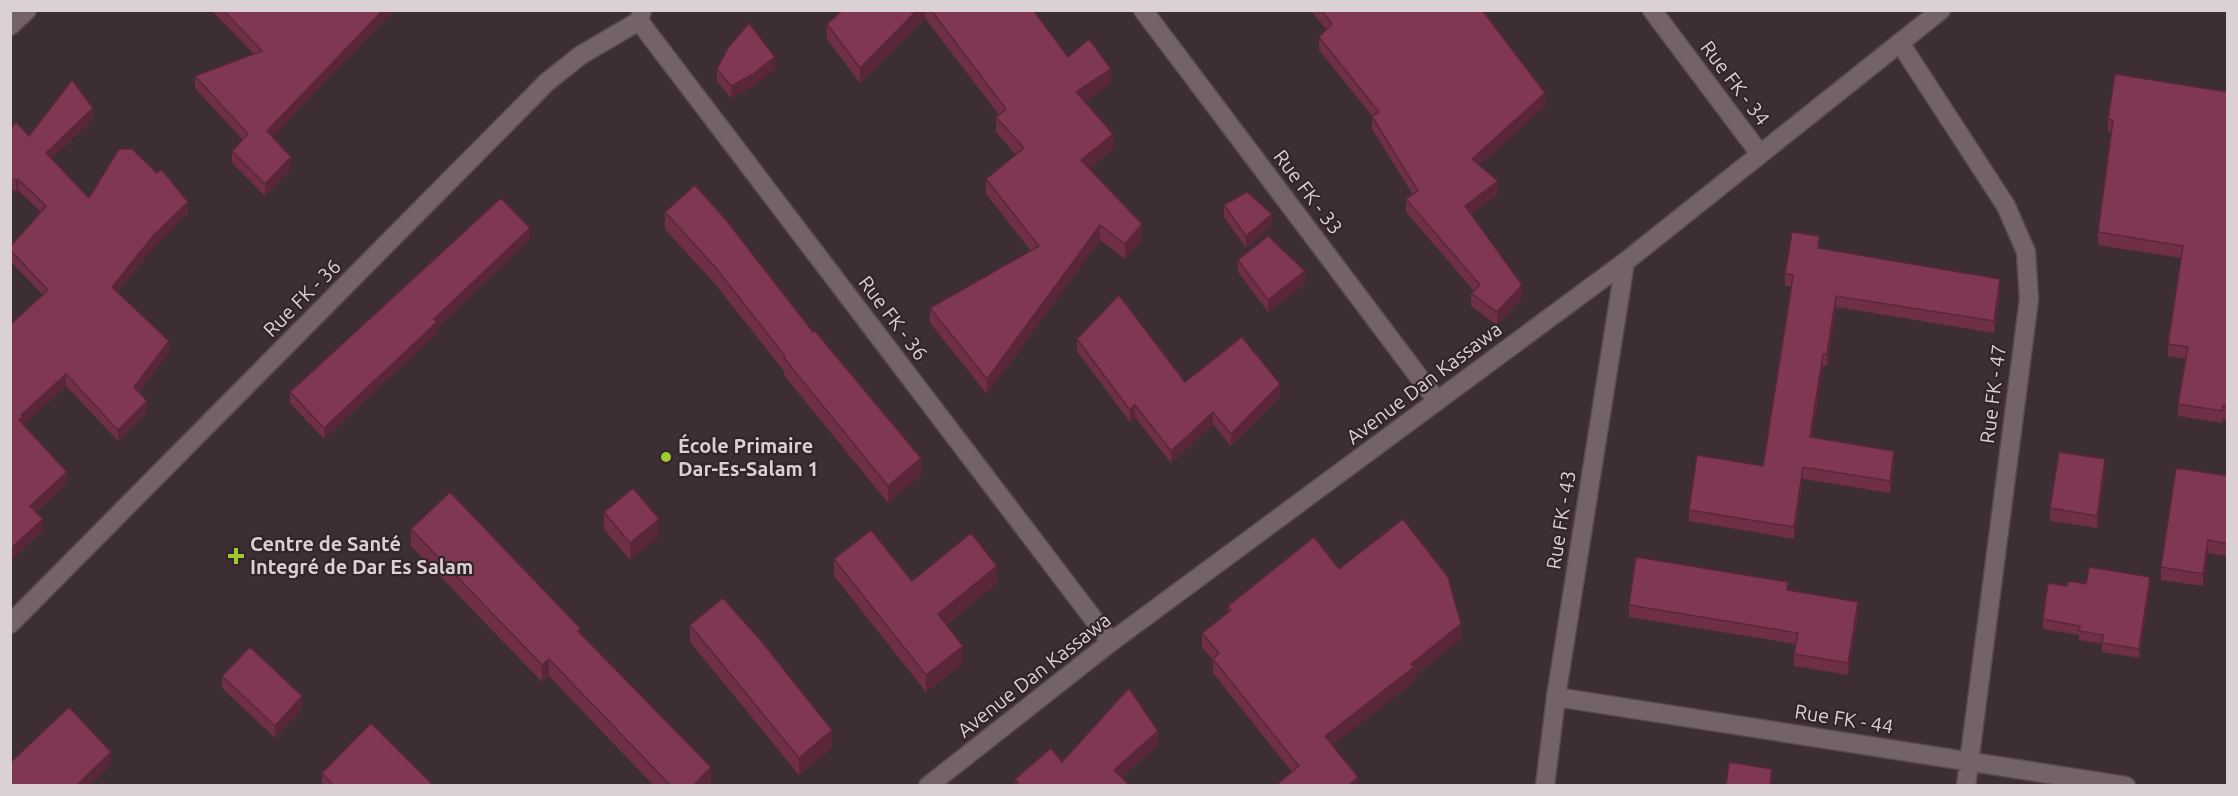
<svg xmlns="http://www.w3.org/2000/svg" width="2238" height="796" viewBox="0 0 2238 796" font-family="Ubuntu,sans-serif">
	<style>
		.lines { fill: none; stroke-linecap: round; stroke-linejoin: round }
		.street-casing { stroke: #574a4e; stroke-width: 21 }
		.secondary-casing { stroke: #574a4e; stroke-width: 21 }
		.street { stroke: #736368; stroke-width: 18 }
		.secondary { stroke: #736368; stroke-width: 18 }
		.wall { fill: #6e2f47 }
		.shaded-wall { fill: #5a263a }
		.building { fill: #803753; stroke: #5a263a; stroke-width: 1.5 }
		.poi-dot { fill: #9dca31; stroke: #322429; stroke-width: 2 }
		.labels { text-anchor: middle; stroke-width: 4.5; stroke-linejoin: round; paint-order: stroke }
		.street-label { font-size: 20px; fill: #dbd1d4; stroke: #322429 }
		.poi-label { font-size: 20px; font-weight: bold; fill: #dbd1d4; stroke: #322429; text-anchor: start }
	</style>
	<rect width="100%" height="100%" fill="#3c2e33"/>
	<g class="lines">
		<defs>
			<path id="street" d="M1143 10 1437 401
				M1652 10 1760 154
				M639 21 1111 642
				M10 26 27 10
				M1900 43 2006 206 2026 252 2029 299 1966 786
				M10 624 547 82 581 55 639 21 642 10
				M1556 697 2126 786
				M1545 786 1556 697 1625 262"/>
			<path id="secondary" d="M928 786 1111 642 1625 262 1941 10"/>
		</defs>
		<use href="#street" class="street-casing"/>
		<use href="#secondary" class="secondary-casing"/>
		<use href="#street" class="street"/>
		<use href="#secondary" class="secondary"/>
	</g>
	<path class="wall" d="M211 10H394L272 137 291 169 265 196 232 163V151L243 140 195 88V76L254 54Z
		M843 10H1033L1068 57 1111 84 1084 101 1113 149 1089 169 1142 239 1125 259 1100 240 987 394 930 323V308L1031 251 986 194V179L1016 155 996 132V117L999 115 925 18 860 83 827 39V24Z
		M1310 10H1482L1545 106 1479 165 1498 194 1471 214 1522 298 1497 325 1471 306V293L1474 291 1406 212V199L1413 195 1372 129V116L1319 50V37L1327 30Z
		M717 69H775L753 86 731 98 717 81Z
		M2228 87V419H2223L2222 423 2178 416V404L2186 359 2168 356V344L2181 258 2098 245V232L2111 132 2108 131V119L2227 92Z
		M93 119 51 159 89 198 188 213 153 248 117 292 169 352 139 392 147 412 118 441 66 386 24 424 67 483 36 512 43 531 10 560V325L43 295 10 261V247L41 212 18 190 16 192 10 188V129L29 136Z
		M1224 205 1272 226 1246 248 1224 217Z
		M665 212 921 475 888 503 784 375V371L715 284 665 229Z
		M530 239 437 328V333L324 439 290 403V392Z
		M1819 248 2000 291 1994 333 1836 307 1827 366H1823L1812 437 1894 463 1890 493 1803 479 1794 539 1689 521V510L1763 466 1791 286H1785V274Z
		M1238 260 1305 284 1268 312 1238 272Z
		M1077 339 1185 382 1280 397 1231 446 1213 424 1171 463 1135 417 1130 422 1077 351Z
		M2105 471 2097 528 2050 521V508Z
		M2228 476V556L2208 553 2203 586 2161 580V567Z
		M604 512 659 536 630 560 604 529Z
		M411 529 581 633 711 784 710 786H654L549 676 542 682 411 546Z
		M834 559 912 581 997 583 946 625 963 663 926 692 834 576Z
		M1339 569 1461 639 1414 676V682L1332 745 1358 786 1292 772 1213 673V660L1202 647V633L1228 613V606Z
		M2086 584 2150 586 2139 658 2102 652V644L2079 640V635L2043 629V619L2067 586Z
		M1788 591 1858 614 1848 675 1794 666V654L1796 644 1629 617V605Z
		M690 625 832 747 799 775 690 642Z
		M222 676 302 709 275 738 222 688Z
		M1158 745 1122 777 1130 786H1015V779L1062 762Z
		M322 773 434 786H322Z"/>
	<path class="shaded-wall" d="M383 10H394L267 143V131Z
		M917 10H925V18L860 83V68Z
		M775 57V69L753 86 731 98V86Z
		M1111 69V84L1076 107V92Z
		M1545 93V106L1472 172V159Z
		M93 108V119L46 164V153Z
		M1113 134V149L1081 175V160Z
		M291 157V169L265 196V184Z
		M18 179V190L16 192V181Z
		M1498 181V194L1465 218V206Z
		M188 202V213L153 248 112 298V287L153 236Z
		M1272 214V226L1246 248V236Z
		M1142 224V239L1125 259V244Z
		M1100 225V240L987 394V379Z
		M530 228V239L437 328V333L324 439V428L434 319Z
		M1305 271V284L1268 312V300Z
		M2000 279V291L1994 333V321Z
		M1522 285V298L1497 325V312Z
		M1836 296V307L1827 366V354Z
		M169 341V352L134 399V387Z
		M1823 354V366L1810 449V437Z
		M66 374V386L23 425 19 420 21 415Z
		M1280 384V397L1231 446V434Z
		M147 401V412L118 441V430Z
		M1135 405V417L1130 422V410Z
		M1213 412V424L1171 463V451Z
		M1894 451V463L1890 493V481Z
		M921 458V475L888 503V486Z
		M2105 459V471L2097 528V516Z
		M1803 467V479L1794 539V527Z
		M67 472V483L30 517V506Z
		M43 519V531L10 560V549Z
		M659 519V536L630 560V543Z
		M2208 540V553L2203 586V574Z
		M997 566V583L938 631V614Z
		M2150 577V586L2139 658V649Z
		M1858 602V614L1848 675V663Z
		M1461 624V639L1414 676V682L1325 751V736L1411 664Z
		M963 646V663L926 692V675Z
		M549 659V676L542 682V665Z
		M302 696V709L275 738V726Z
		M832 730V747L799 775V758Z
		M1158 731V745L1114 784V770Z
		M111 752V764L89 786H76Z
		M711 767V784L710 786H693Z
		M1358 777V786H1348Z"/>
	<path class="building" d="M223 10H383L267 131 291 157 265 184 232 151 248 134 195 76 262 51Z
		M843 10H917L860 68 827 24Z
		M931 10H1033L1068 57 1089 39 1111 69 1076 92 1113 134 1081 160 1142 224 1125 244 1100 225 987 379 930 308 1039 246 986 179 1024 148 996 117 1006 109Z
		M1321 10H1482L1545 93 1472 159 1498 181 1465 206 1522 285 1497 312 1471 293 1480 285 1406 199 1418 191 1372 116 1379 112 1319 37 1332 24Z
		M749 23 775 57 753 74 731 86 717 69 728 48Z
		M2115 74 2227 92 2228 87V407L2223 406 2222 411 2178 404 2188 347 2168 344 2183 246 2098 232 2113 120 2108 119Z
		M72 80 93 108 46 153 89 198 119 149H132L157 173 161 169 188 202 153 236 112 287 169 341 134 387 147 401 118 430 66 374 21 415 23 417 19 420 67 472 30 506 43 519 10 549V325L48 290 10 250V247L46 206 18 179 16 181 10 177V129L16 122 29 136Z
		M695 185 726 220 813 332 815 331 921 458 888 486 784 358 785 356 715 267 665 212Z
		M1247 192 1272 214 1246 236 1224 205Z
		M501 198 530 228 434 319 437 322 324 428 290 392Z
		M1792 232 1819 236 1818 248 2000 279 1994 321 1836 296 1827 354H1823L1810 437 1894 451 1890 481 1803 467 1794 527 1689 510 1697 455 1763 466 1789 303 1793 275 1785 274Z
		M1268 236 1305 271 1268 300 1238 260Z
		M1119 295 1185 382 1242 337 1280 384 1231 434 1213 412 1171 451 1135 405 1130 410 1077 339Z
		M2059 452 2105 459 2097 516 2050 508Z
		M2176 468 2228 476V544L2208 540 2203 574 2161 567Z
		M633 488 659 519 630 543 604 512Z
		M450 492 581 629 578 631 711 767 693 786H671L549 659 542 665 411 529Z
		M1403 519 1448 577 1461 624 1411 664 1414 667 1325 736 1358 777 1348 786H1275L1299 766 1213 659 1219 653 1202 633 1231 610 1228 606 1314 537 1339 569Z
		M871 530 912 581 971 533 997 566 938 614 963 646 926 675 834 559Z
		M1636 557 1788 582 1787 590 1858 602 1848 663 1794 654 1798 633 1629 605Z
		M2089 567 2150 577 2139 649 2102 643 2103 635 2079 631 2080 626 2043 619 2048 583 2067 586 2068 581 2086 584Z
		M723 598 762 642 832 730 799 758 690 625Z
		M250 647 302 696 275 726 222 676Z
		M1129 688 1158 731 1114 770 1130 786H1020L1015 779 1051 748 1062 762Z
		M69 707 111 752 76 786H13L10 782V763Z
		M371 723 434 786H334L322 773Z
		M1729 762 1772 769 1770 786H1726Z"/>
	<g class="poi-dot">
		<circle cx="666" cy="457" r="6"/>
		<path d="M233 547h6v6h6v6h-6v6h-6v-6h-6v-6h6z"/>
	</g>
	<g class="labels">
		<g class="street-label">
			<text transform="translate(1735 83) rotate(53)" y="7">Rue FK - 34</text>
			<text transform="translate(1308 192) rotate(53)" y="7">Rue FK - 33</text>
			<text transform="translate(302 298) rotate(-45)" y="7">Rue FK - 36</text>
			<text transform="translate(893 318) rotate(53)" y="7">Rue FK - 36</text>
			<text transform="translate(1424 383) rotate(-37)" y="7">Avenue Dan Kassawa</text>
			<text transform="translate(1993 394) rotate(-83)" y="7">Rue FK - 47</text>
			<text transform="translate(1561 520) rotate(-81)" y="7">Rue FK - 43</text>
			<text transform="translate(1034 675) rotate(-38)" y="7">Avenue Dan Kassawa</text>
			<text transform="translate(1844 719) rotate(9)" y="7">Rue FK - 44</text>
		</g>
		<g class="poi-label">
			<text x="678" y="453">École Primaire<tspan x="678" dy="23">Dar-Es-Salam 1</tspan></text>
			<text x="250" y="551">Centre de Santé<tspan x="250" dy="23">Integré de Dar Es Salam</tspan></text>
		</g>
	</g>
	<rect width="2238" height="796" fill="none" stroke="#dbd1d4" stroke-width="24"/>
</svg>
